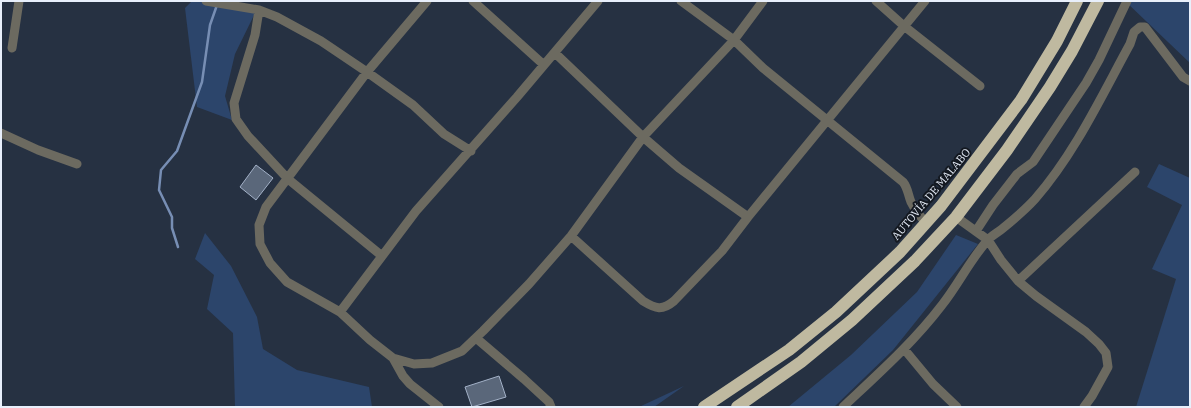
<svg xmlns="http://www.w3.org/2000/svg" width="1191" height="408" viewBox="0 0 1191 408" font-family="'IBM Plex Serif',serif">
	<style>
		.green { fill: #2c456b }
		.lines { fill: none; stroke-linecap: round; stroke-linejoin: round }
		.stream { stroke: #778eb4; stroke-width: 2.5 }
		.building { fill: #5a677a; stroke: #a3b1c7 }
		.street { stroke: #6c6a60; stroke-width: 9 }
		.highway { stroke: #bfb9a0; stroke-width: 12 }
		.labels { text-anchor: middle; stroke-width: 4; stroke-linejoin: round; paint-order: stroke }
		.street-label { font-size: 11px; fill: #e8effb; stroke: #141921 }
	</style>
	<rect width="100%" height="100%" fill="#263142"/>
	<path class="green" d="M192 1H227L258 7 235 54 225 96 232 120 197 107 185 8Z
		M1125 1H1190V63Z
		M1159 164 1190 178V407H1136L1176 279 1152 269 1182 205 1147 187Z
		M205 233 231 266 257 317 263 349 297 370 369 387 372 407H235L233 333 207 309 214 275 195 259Z
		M956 235 978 244 893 350 834 407H788L851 355 917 292Z
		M684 386 654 407H639Z"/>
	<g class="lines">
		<path class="stream" d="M178 247 172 228V217L159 190 161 170 177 151 202 82 210 25 217 5"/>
	</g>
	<path class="building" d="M256 165 273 178 256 200 240 187Z
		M499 376 506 397 472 407 465 387Z"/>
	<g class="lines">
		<path class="street" d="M206 1 259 10 277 17 321 41 367 72 413 105 444 134 471 151
			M427 1 367 72 266 207 259 225 260 244 270 263 287 282 340 312 370 340 393 358 414 364 432 363 462 351 483 331 529 284 571 236 643 137 734 40 763 1
			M473 1 544 65
			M681 1 734 40 763 68 903 182C908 188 908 195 911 202 915 210 920 216 926 223
			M876 1 904 26 980 86
			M259 10 255 35 234 103 236 119 248 136 288 179 382 256
			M12 48 19 1
			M555 53 643 137 679 168 748 217 722 251 674 301C662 311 656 309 643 301L571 236
			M1 133 38 150 77 164
			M748 217 925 1
			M956 217 988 240 1001 260 1018 281 1036 296 1086 332 1099 344 1106 353 1108 367 1092 396 1084 407
			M976 231 993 205 1017 174 1033 162 1086 83 1099 60 1127 1
			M1018 281 1135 172
			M340 312 416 211 517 97 598 1
			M476 338 524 379 549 402 551 407
			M904 349 933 384 957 407
			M393 358 403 376 410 384 439 407
			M843 407C878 374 913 343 942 305 958 285 970 260 987 241 991 236 997 233 1002 229 1013 220 1025 210 1035 199 1075 153 1101 97 1130 44L1134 32 1140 27H1145L1183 77 1190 81"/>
		<path class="highway" d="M704 407 789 350 836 312 900 252 941 206 1021 100 1057 41 1077 1
			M737 407 801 362 852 320 915 261 956 217 1007 150 1050 87 1072 51 1098 1"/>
	</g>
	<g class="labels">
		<g class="street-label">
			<text transform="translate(931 194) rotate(-50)" y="4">AUTOVÍA DE MALABO</text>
		</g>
	</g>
	<rect width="1191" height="408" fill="none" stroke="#e8effb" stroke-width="4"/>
</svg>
